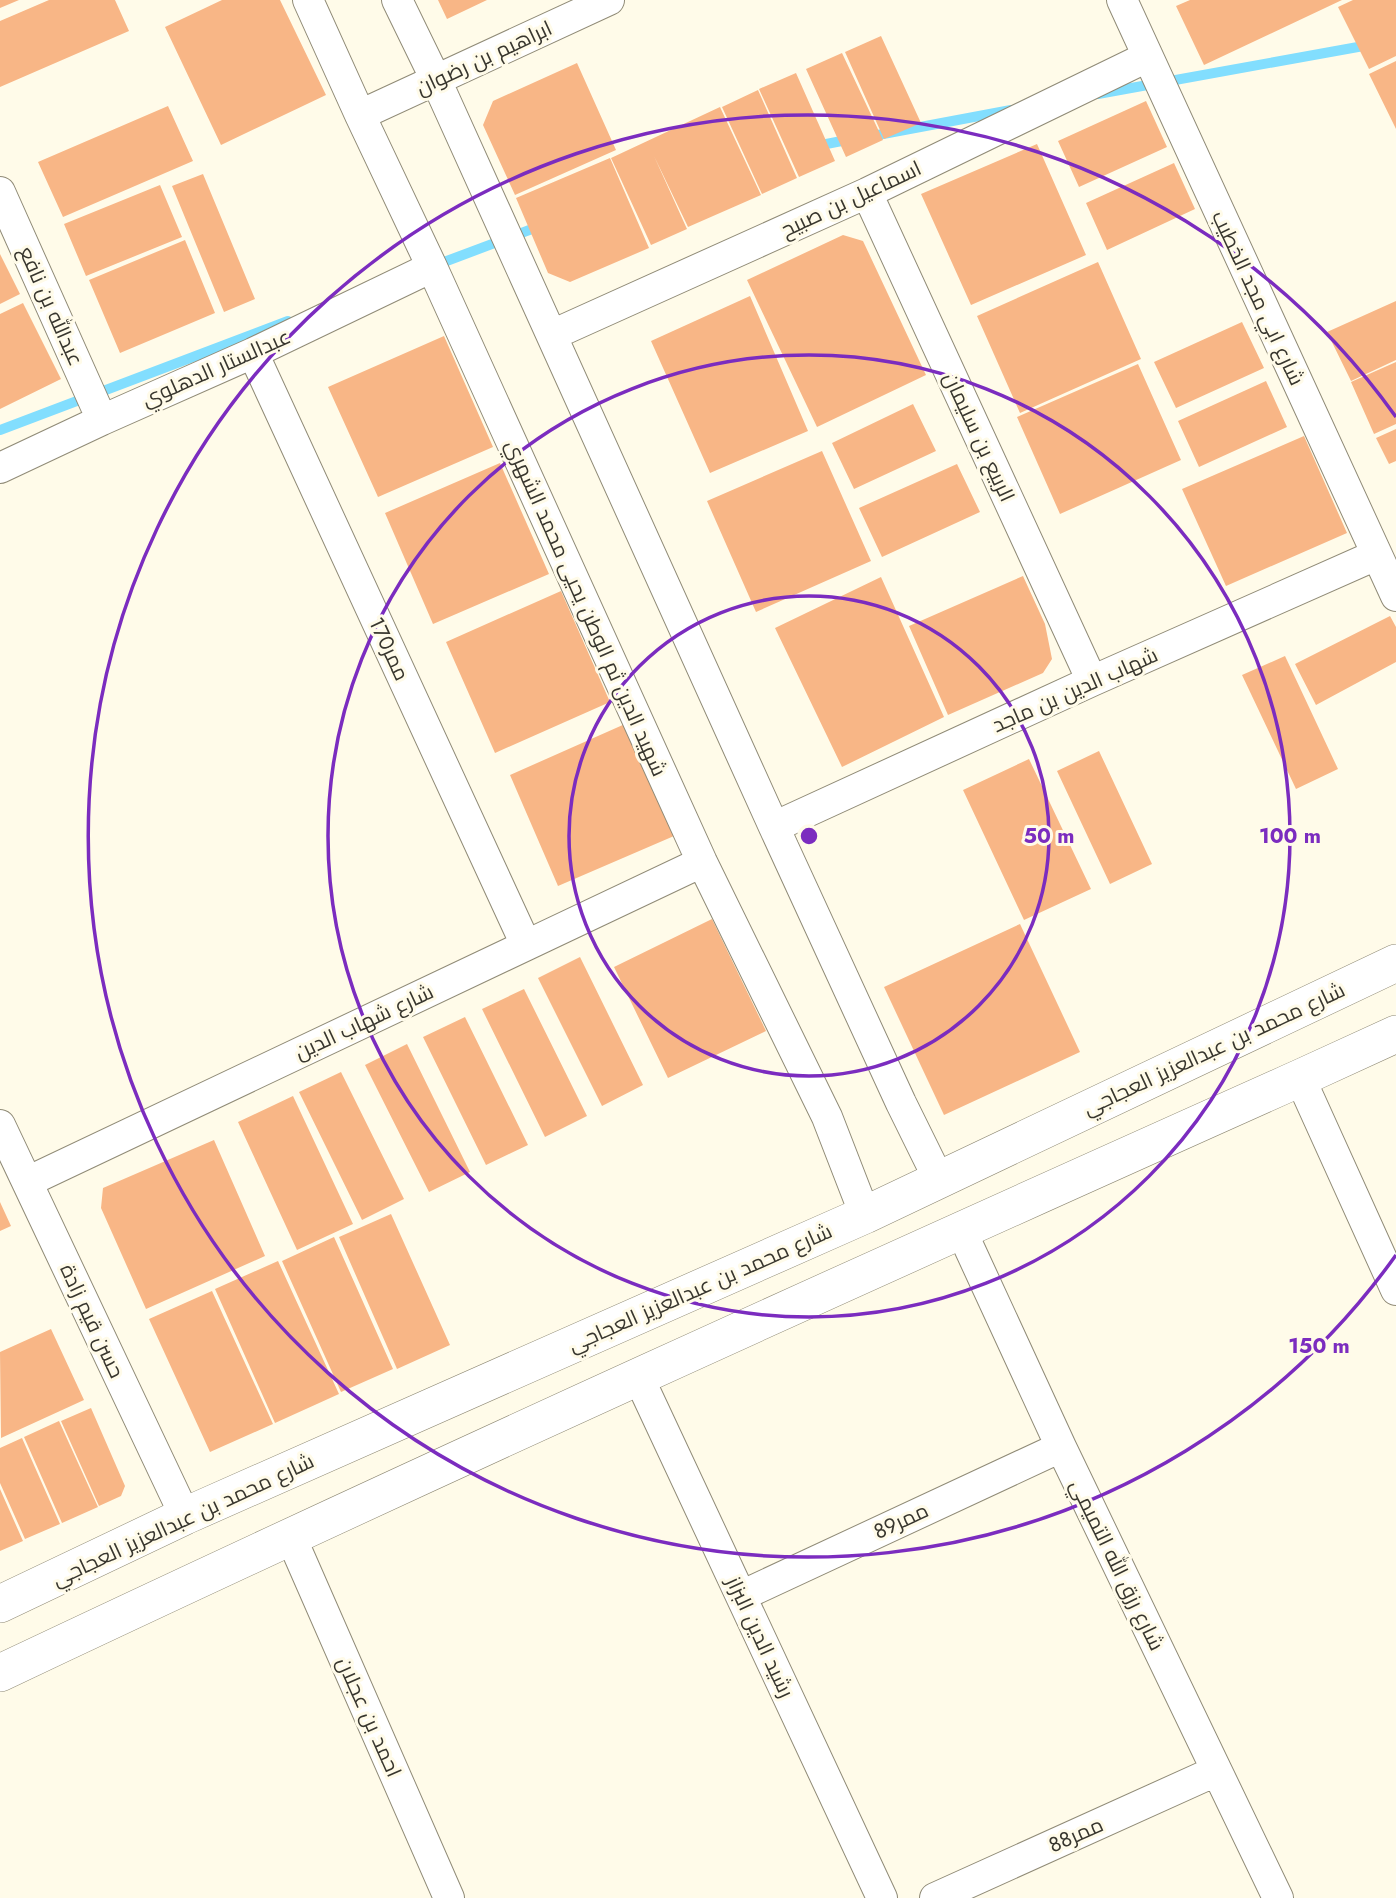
<svg xmlns="http://www.w3.org/2000/svg" width="1396" height="1898" viewBox="0 0 1396 1898" font-family="Jost,Cairo,sans-serif">
	<style>
		.lines { fill: none; stroke-linecap: round; stroke-linejoin: round }
		.stream { stroke: #82defe; stroke-width: 10 }
		.building { fill: #f8b686 }
		.minor-casing { stroke: #908b77; stroke-width: 32 }
		.tertiary-casing { stroke: #908b77; stroke-width: 38 }
		.minor { stroke: #fff; stroke-width: 30 }
		.tertiary { stroke: #fff; stroke-width: 37 }
		.ring { fill: none; stroke: #7b2cbf; stroke-width: 3.5 }
		.labels { text-anchor: middle; stroke-width: 6; stroke-linejoin: round; paint-order: stroke }
		.street-label { font-size: 21px; fill: #38362e; stroke: #fffbe9 }
		.centre { fill: #7b2cbf; stroke: #fffbe9; stroke-width: 3.5 }
		.ring-label { font-size: 21px; text-anchor: middle; font-weight: bold; fill: #7b2cbf; stroke: #fffbe9; stroke-width: 6; stroke-linejoin: round; paint-order: stroke }
	</style>
	<rect width="100%" height="100%" fill="#fffbe9"/>
	<g class="lines">
		<path class="stream" d="M1098 94 1369 45
			M867 137 1011 110
			M816 146 852 139
			M436 265 540 226
			M0 430 288 321"/>
	</g>
	<path class="building" d="M0 0H19L0 8Z
		M49 0H115L129 31 0 87V21Z
		M222 0H280L326 95 221 145 165 27Z
		M438 0H487L447 19Z
		M1190 0H1342L1204 65 1176 6Z
		M1353 0H1396V56L1369 69 1338 7Z
		M881 36 921 123 884 139 845 52Z
		M842 53 883 140 846 157 806 69Z
		M1396 61V129L1369 74Z
		M577 63 616 150 515 195 483 125 493 101Z
		M796 73 835 161 799 177 759 89Z
		M758 90 797 178 762 194 722 107Z
		M1146 101 1167 147 1079 187 1058 141Z
		M168 106 193 161 63 217 38 162Z
		M720 107 761 195 688 227 654 156 687 229 651 245 611 158Z
		M1037 144 1086 255 971 305 921 194Z
		M610 158 649 248 570 282 548 273 516 198Z
		M1174 163 1195 209 1107 250 1086 203Z
		M203 174 255 299 224 312 172 186Z
		M160 185 182 237 86 276 64 224Z
		M843 235 863 241 926 375 817 427 747 280Z
		M185 240 215 313 120 353 89 280Z
		M0 254 20 294 0 304Z
		M1098 262 1141 359 1020 413 977 316Z
		M750 296 808 431 710 473 651 341Z
		M1396 301V360L1351 381 1327 332Z
		M23 303 61 379 0 409V314Z
		M1242 322 1264 368 1176 408 1154 362Z
		M444 336 493 447 378 497 328 387Z
		M1396 362V424L1374 434 1351 382Z
		M1138 364 1181 460 1060 514 1017 417Z
		M1266 381 1287 427 1199 467 1178 421Z
		M913 404 936 451 854 489 832 443Z
		M1396 429V461L1389 464 1376 438Z
		M1304 436 1347 533 1226 586 1182 489Z
		M822 451 871 561 756 612 707 501Z
		M500 463 549 574 433 624 385 513Z
		M957 464 980 512 882 557 859 508Z
		M1023 576 1045 624 1052 659 1043 673 948 715 909 626Z
		M881 577 944 717 842 767 775 628Z
		M561 591 610 702 495 753 446 642Z
		M1390 616 1396 627V662L1316 705 1295 664Z
		M1285 656 1338 769 1296 789 1242 675Z
		M625 724 674 836 558 886 510 775Z
		M1099 751 1152 864 1110 884 1057 771Z
		M1029 759 1091 889 1024 920 963 790Z
		M712 919 766 1031 668 1078 614 967Z
		M1020 924 1080 1052 944 1115 884 987Z
		M580 957 643 1085 602 1106 538 978Z
		M524 989 587 1116 545 1137 482 1009Z
		M465 1017 528 1145 486 1165 423 1037Z
		M407 1044 470 1172 429 1192 365 1065Z
		M341 1072 404 1199 362 1220 299 1092Z
		M293 1096 353 1224 297 1250 238 1122Z
		M214 1140 265 1256 146 1309 101 1208 103 1188Z
		M0 1202 11 1226 0 1231Z
		M391 1214 450 1345 397 1369 339 1237Z
		M334 1237 393 1369 341 1392 282 1261Z
		M278 1261 339 1394 275 1423 215 1289Z
		M212 1291 273 1424 210 1452 149 1319Z
		M51 1329 84 1400 1 1438 0 1352Z
		M91 1408 125 1486 121 1496 99 1506 61 1421Z
		M59 1421 98 1507 62 1523 24 1437Z
		M22 1438 60 1524 25 1539 0 1483V1448Z
		M0 1489 23 1541 0 1551Z"/>
	<g class="lines">
		<defs>
			<path id="minor" d="M308 0 360 115 432 267 702 862 827 1117 865 1215
				M397 0 436 80 774 827 901 1103 939 1180
				M1122 0 1396 596
				M360 115 609 0
				M0 192 102 420
				M867 193 1092 681
				M552 335 867 193 1147 57
				M253 353 526 945
				M0 468 102 420 253 353 432 267
				M774 827 1092 681 1376 555
				M1300 1078 1396 1290
				M0 1125 185 1516
				M27 1182 702 862
				M961 1230 1061 1447 1278 1898
				M638 1376 882 1898
				M290 1535 449 1898
				M741 1596 1061 1447
				M935 1898 1216 1771"/>
			<path id="tertiary" d="M0 1604 185 1516 865 1215 1396 963
				M0 1673C431 1469 865 1273 1300 1078L1396 1034"/>
		</defs>
		<use href="#minor" class="minor-casing"/>
		<use href="#tertiary" class="tertiary-casing"/>
		<use href="#minor" class="minor"/>
		<use href="#tertiary" class="tertiary"/>
	</g>
	<g class="ring">
		<circle cx="809" cy="836" r="240"/>
		<circle cx="809" cy="836" r="481"/>
		<path d="M1396 1255A721 721 0 1 1 1396 417"/>
	</g>
	<g class="labels">
		<g class="street-label">
			<text transform="translate(484 58) rotate(-25)" y="7">ابراهيم بن رضوان</text>
			<text transform="translate(851 199) rotate(-25)" y="7">اسماعيل بن صبيح</text>
			<text transform="translate(1258 298) rotate(65)" y="7">شارع ابي مجد الخطيب</text>
			<text transform="translate(51 306) rotate(66)" y="7">عبدالله بن نافع</text>
			<text transform="translate(216 368) rotate(-24)" y="7">عبدالستار الدهلوي</text>
			<text transform="translate(979 437) rotate(65)" y="7">الربيع بن سليمان</text>
			<text transform="translate(586 608) rotate(66)" y="7">شهيد الدين ثم الوطن يحيى محمد الشهري</text>
			<text transform="translate(389 649) rotate(65)" y="7">ممر170</text>
			<text transform="translate(1075 690) rotate(-24)" y="7">شهاب الدين بن ماجد</text>
			<text transform="translate(364 1022) rotate(-25)" y="7">شارع شهاب الدين</text>
			<text transform="translate(1214 1049) rotate(-25)" y="7">شارع محمد بن عبدالعزيز العجاجي</text>
			<text transform="translate(700 1288) rotate(-24)" y="7">شارع محمد بن عبدالعزيز العجاجي</text>
			<text transform="translate(92 1321) rotate(65)" y="7">حسن قيم زادة</text>
			<text transform="translate(183 1520) rotate(-25)" y="7">شارع محمد بن عبدالعزيز العجاجي</text>
			<text transform="translate(901 1521) rotate(-25)" y="7">ممر89</text>
			<text transform="translate(1117 1565) rotate(64)" y="7">شارع رزق الله التميمي</text>
			<text transform="translate(760 1637) rotate(65)" y="7">رشيد الدين البزاز</text>
			<text transform="translate(369 1717) rotate(66)" y="7">احمد بن عجلان</text>
			<text transform="translate(1076 1835) rotate(-24)" y="7">ممر88</text>
		</g>
	</g>
	<circle cx="809" cy="836" r="10" class="centre"/>
	<g class="ring-label">
		<text x="1049" y="843">50 m</text>
		<text x="1290" y="843">100 m</text>
		<text x="1319" y="1353">150 m</text>
	</g>
</svg>
